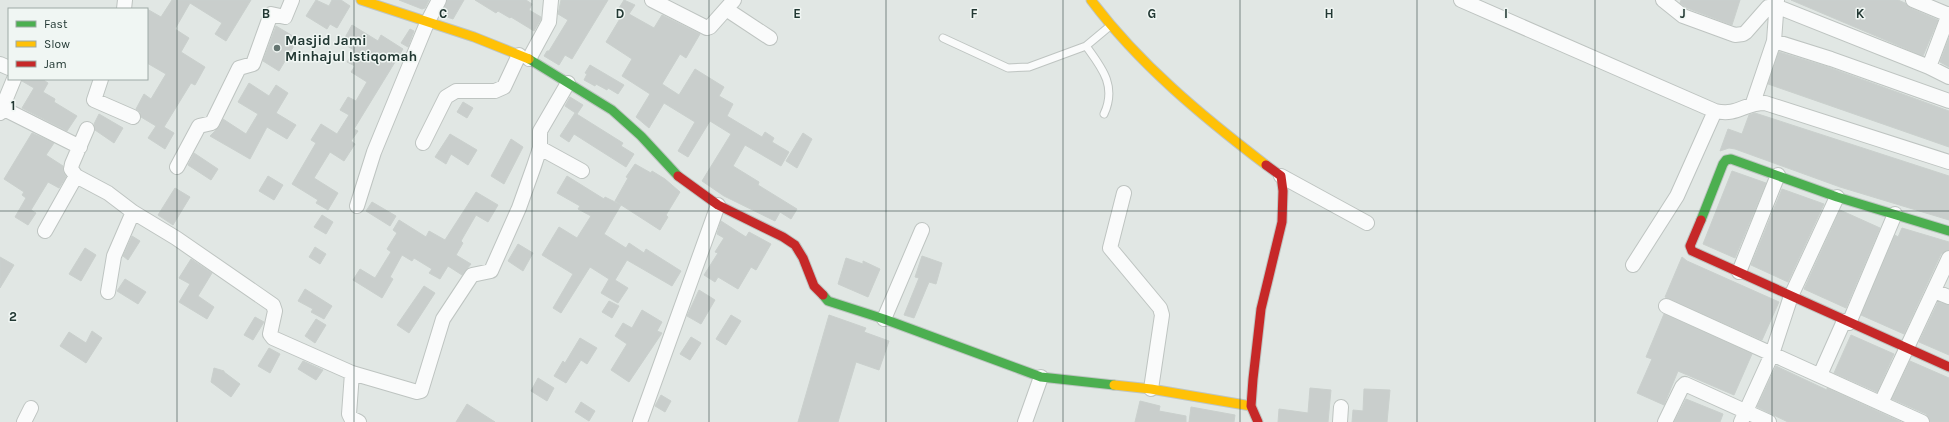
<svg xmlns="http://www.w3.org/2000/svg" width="1949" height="422" viewBox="0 0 1949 422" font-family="Karla,sans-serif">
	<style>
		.building { fill: #c9cecc; stroke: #cad0cd }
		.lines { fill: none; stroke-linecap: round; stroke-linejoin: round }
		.lane-casing { stroke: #bec4c1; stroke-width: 9 }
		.street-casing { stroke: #bec4c1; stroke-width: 16 }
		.fast-casing { stroke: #bec5c2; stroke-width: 11 }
		.slow-casing { stroke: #bec5c2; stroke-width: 11 }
		.jam-casing { stroke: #bec5c2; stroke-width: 11 }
		.lane { stroke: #fafbfb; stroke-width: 7 }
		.street { stroke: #fafbfb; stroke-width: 14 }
		.fast { stroke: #4caf50; stroke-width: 9 }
		.slow { stroke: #ffc107; stroke-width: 9 }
		.jam { stroke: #c62828; stroke-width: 9 }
		.grid { fill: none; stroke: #223833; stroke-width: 1; stroke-opacity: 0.55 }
		.poi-dot { fill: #657571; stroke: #f0f6f3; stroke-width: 1.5 }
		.labels { text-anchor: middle; stroke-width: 3; stroke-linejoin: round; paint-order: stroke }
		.poi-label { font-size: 14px; font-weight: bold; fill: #223833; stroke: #f0f6f3; text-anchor: start }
		.grid-label { font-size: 13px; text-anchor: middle; font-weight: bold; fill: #223833; stroke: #f0f6f3; stroke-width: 3; stroke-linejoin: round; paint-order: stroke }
	</style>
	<rect width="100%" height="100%" fill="#e1e7e4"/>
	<path class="building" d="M172 0H251L226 41 215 34 222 23 190 3 175 29 189 38 181 52 205 67 195 85 191 83 164 127 174 133 165 149 148 138 156 126 141 117 140 112 136 109 144 94 151 99 166 74 147 63V9L161 17Z
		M316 0 329 6 332 0H341L350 6 337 28 330 24 327 29 306 16Z
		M399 0H429L425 8 422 9Z
		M447 0H464L453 19 441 15Z
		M475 0H526L532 4 529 10 541 17V19L534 31 511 17 510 18 498 11 496 13Z
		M561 0H608L572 59 565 55 559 65 544 56 547 51H549L568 20 558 14Z
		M624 0 635 5 629 14 654 28 662 15 700 34 686 58 680 54 662 84 679 95 695 69 724 87 719 96 733 104 727 116 762 137 765 132 774 138 772 142 789 152 781 166 745 145 733 166 759 182 758 185 797 209 791 219 780 212 775 221 724 196 702 181 731 134 710 121 688 157 678 151 695 122 664 103 649 128 636 117 650 94 622 76 632 59 606 42 624 12 619 8Z
		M1681 0H1740L1732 25 1687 8 1680 3Z
		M1791 0H1898L1905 3 1910 8 1938 20 1923 56Z
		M352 25 378 41 381 35 403 49 354 129 358 131 351 141 355 144 344 161 330 152 314 178 338 193 328 210 316 203 318 200 292 184 316 143 311 140 321 124 337 134 349 115 340 110 348 97 356 101 367 82 351 72 355 66 347 62 354 50 342 43Z
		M276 26 298 39 279 71 263 61Z
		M410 29 414 31 408 47 401 43Z
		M1949 38V67L1940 62Z
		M1779 52 1828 67 1949 111V147L1768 84Z
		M590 65 624 85 618 94 608 88 607 90 596 84 595 86 584 80 587 74 585 73Z
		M22 79H42L48 83 43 92 55 99 54 102 77 116 67 131 22 108 34 88 22 81Z
		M249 83 269 96 276 85 288 93 276 113 296 125 287 139 267 127 250 159 210 136 219 127 223 119 246 134 258 114 238 102Z
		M570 97 583 105 577 114 565 106Z
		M463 102 473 108 467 118 457 112Z
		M575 113 623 143 621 146 634 154 626 167 574 134 569 142 560 136Z
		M1755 113 1949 176V220L1840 187 1735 149 1729 148 1720 151 1728 129 1742 134 1749 115Z
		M99 114 123 128 114 143 95 130 94 124Z
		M32 133 54 143 46 155 63 166V171L66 177 59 188 48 182 31 210 36 213 28 225 15 217 26 198 22 195 24 192 4 179Z
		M803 133 812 139 797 168 786 161Z
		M450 134 477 150 468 165 451 154 446 164 435 157Z
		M511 139 523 147 504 184 491 176Z
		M194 153 218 169 211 180 188 165Z
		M635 164 651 173 652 171 665 179 680 192 666 215 668 217 660 230 615 201 628 178 626 177Z
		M1732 171 1766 183 1735 258 1703 244Z
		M268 176 283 185 274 200 259 191Z
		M567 176 604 199 605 197 621 205 604 234 626 248 629 243 644 253 646 249 681 271 672 286 627 260 615 280 628 288 618 303 601 293 609 279 590 267 561 313 553 308 573 274 542 255 559 227 577 238 591 216 578 209 580 206 557 193Z
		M175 188 190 197 173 225 158 215Z
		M1782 189 1824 204 1788 282 1751 265Z
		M476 192 498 205 488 222 476 215 461 241 463 243 456 255 471 264 462 275 448 266 440 279 429 273 432 269 414 258 412 261 402 255 390 277 393 279 382 298 353 280 360 269 375 278 391 252 387 249 397 233 393 230 399 220 426 237 429 231 445 240Z
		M372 202 396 216 390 226 366 211Z
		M1840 210 1880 228 1846 308 1804 289Z
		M322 215 333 222 326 234 314 227Z
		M721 221 746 237 749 232 771 244 756 270 751 267 738 289 718 277 715 282 704 275 718 253 715 252 724 238 717 234Z
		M1902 228 1949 242V250L1941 254 1904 334 1861 315 1895 235 1898 237Z
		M132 236 140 241 128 260 123 256Z
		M518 244 533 253 523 271 508 261Z
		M315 247 326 254 320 264 309 257Z
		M85 248 96 255 81 281 69 274Z
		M922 256 942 263 936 284 929 282 914 318 904 315 919 278 915 277Z
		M0 257 14 265 0 288Z
		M1682 257 1687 261 1779 302 1762 340 1665 297Z
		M846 258 863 264V261L880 269 868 297 838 284Z
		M191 259 212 273 198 296 214 307 207 319 179 302 190 284 179 278Z
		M125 279 146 292 138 304 117 291Z
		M424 286 435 293 409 333 397 325Z
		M305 289 332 306 324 319 311 312 313 309 298 301Z
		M699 290 715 300 701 324 687 316Z
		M609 301 619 306 612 318 602 312Z
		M1938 302 1949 305V355L1919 342Z
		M642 310 662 322 657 331 662 333 629 382 611 370 627 344 615 336 623 323 632 328Z
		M1664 314 1752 354 1734 395 1678 371 1664 405 1637 393 1652 359 1646 357Z
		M731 315 741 321 726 345 716 339Z
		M829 315 866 328 864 332 889 341 879 370 856 362 838 422H798Z
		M255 317 264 322 253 340 244 335Z
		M316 319 326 325 315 343 305 336Z
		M92 331 102 338 86 363 60 346 69 332 86 343Z
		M1851 335 1894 354 1877 392 1834 373Z
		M691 337 701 343 690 360 680 354Z
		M580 338 597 348 587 364 581 360 566 383 554 376 563 361 565 363Z
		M269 348 280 354 270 373 258 366Z
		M303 361 323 370 316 380 298 369Z
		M1910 361 1949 378V422H1930L1926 414 1892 399Z
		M1776 366 1827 390V388L1901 422H1788L1757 407Z
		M214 368 224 371V372L240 384 231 397 211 382Z
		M538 378 554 388 547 401 531 391Z
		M1310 388 1331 390 1328 422H1278L1279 409 1308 413Z
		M1364 389 1390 390 1387 422H1352L1353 410 1363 411Z
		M661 395 671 401 665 412 655 406Z
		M1686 399 1723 414 1720 422H1674Z
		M1140 401 1160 406 1159 411 1186 416V422H1135Z
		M581 402 595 411 589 421 575 412Z
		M467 404 495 422H456Z
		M1191 407 1235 415 1234 422H1189Z"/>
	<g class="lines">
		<defs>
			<path id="lane" d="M943 38 1008 68 1029 67 1086 46 1110 26
				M1086 46C1102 68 1117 86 1104 114"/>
			<path id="street" d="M652 0 707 28 710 27 734 0
				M1461 0 1715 111C1739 116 1743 103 1765 103L1949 162
				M1663 0 1683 16 1735 35 1743 34 1746 32 1768 7H1778L1929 67 1949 77
				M1913 0 1949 15
				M124 9 125 0
				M726 9 770 38
				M1774 41 1777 0
				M529 59 549 22 551 0
				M0 64 9 68
				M1929 67 1949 14
				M101 79 94 100 133 117
				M1753 103 1774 41 1831 59 1949 101
				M2 108 80 147
				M0 113 14 79
				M87 129 72 164 71 169 76 176 108 193 133 212 176 238 273 305 275 311 270 334 273 338 352 373 349 414 351 418 359 422
				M423 143 446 97 456 91H495L504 87 519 55
				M540 148 582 171
				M177 167 199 126 212 123 239 68 253 64 271 14 285 17 292 0
				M1281 176 1367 223
				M1124 193 1110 248 1160 308 1162 315 1151 389
				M357 206 374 152 427 23 439 0
				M45 231 76 176
				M1633 265 1677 196 1715 111
				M1739 272 1778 175
				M1934 291 1949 297
				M108 292 114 256 133 212
				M1666 306 1922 422
				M884 319 922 230
				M1849 323 1895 214
				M352 373 417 392 421 391 443 319 472 275 491 271 519 208 534 166 540 148V131L568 83
				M1820 375 1844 321
				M1881 403 1949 258
				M24 422 31 408
				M640 422 718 205
				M1025 422 1041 377
				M1340 422 1341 407
				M1665 422 1682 387 1685 384 1769 422
				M1741 422 1772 354 1791 296 1837 197"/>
			<path id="fast" d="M529 59 612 110 641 136 678 176
				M1701 220 1723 164 1726 160 1731 159 1837 197 1949 231
				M823 295 828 301 884 319 1041 377 1114 385"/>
			<path id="slow" d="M361 0 474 37 529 59
				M1091 0C1139 64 1202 116 1266 165
				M1114 385 1151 389 1251 406"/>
			<path id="jam" d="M678 176 718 205 783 237 795 245 803 258 814 286 823 295
				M1701 220 1690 246 1692 251 1949 367
				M1258 422 1251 406 1253 379 1261 309 1282 222 1283 191 1281 176 1266 165"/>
		</defs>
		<use href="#lane" class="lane-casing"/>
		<use href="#street" class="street-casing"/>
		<use href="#fast" class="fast-casing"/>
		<use href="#slow" class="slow-casing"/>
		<use href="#jam" class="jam-casing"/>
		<use href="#lane" class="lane"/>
		<use href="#street" class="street"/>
		<use href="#fast" class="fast"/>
		<use href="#slow" class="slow"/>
		<use href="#jam" class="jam"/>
	</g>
	<path class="grid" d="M177 0V422M354 0V422M532 0V422M709 0V422M886 0V422M1063 0V422M1240 0V422M1417 0V422M1595 0V422M1772 0V422M0 211H1949"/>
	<circle class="poi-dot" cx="277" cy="48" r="4"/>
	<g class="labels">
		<g class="poi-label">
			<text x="285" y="45">Masjid Jami<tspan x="285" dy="16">Minhajul Istiqomah</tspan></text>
		</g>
	</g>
	<g class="grid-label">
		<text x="266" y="18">B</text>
		<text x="443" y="18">C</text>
		<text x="620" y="18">D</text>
		<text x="797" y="18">E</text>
		<text x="974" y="18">F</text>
		<text x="1152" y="18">G</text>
		<text x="1329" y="18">H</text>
		<text x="1506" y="18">I</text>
		<text x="1683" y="18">J</text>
		<text x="1860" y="18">K</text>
		<text x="13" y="110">1</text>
		<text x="13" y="321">2</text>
	</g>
	<rect x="8" y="8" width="140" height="72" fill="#f0f6f3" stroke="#9eaaa6"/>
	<rect x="16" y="21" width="20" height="6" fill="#4caf50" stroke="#9eaaa6"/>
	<text x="44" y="28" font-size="12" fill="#223833">Fast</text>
	<rect x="16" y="41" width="20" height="6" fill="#ffc107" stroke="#9eaaa6"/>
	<text x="44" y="48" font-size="12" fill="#223833">Slow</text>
	<rect x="16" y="61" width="20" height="6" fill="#c62828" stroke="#9eaaa6"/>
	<text x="44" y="68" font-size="12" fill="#223833">Jam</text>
</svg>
